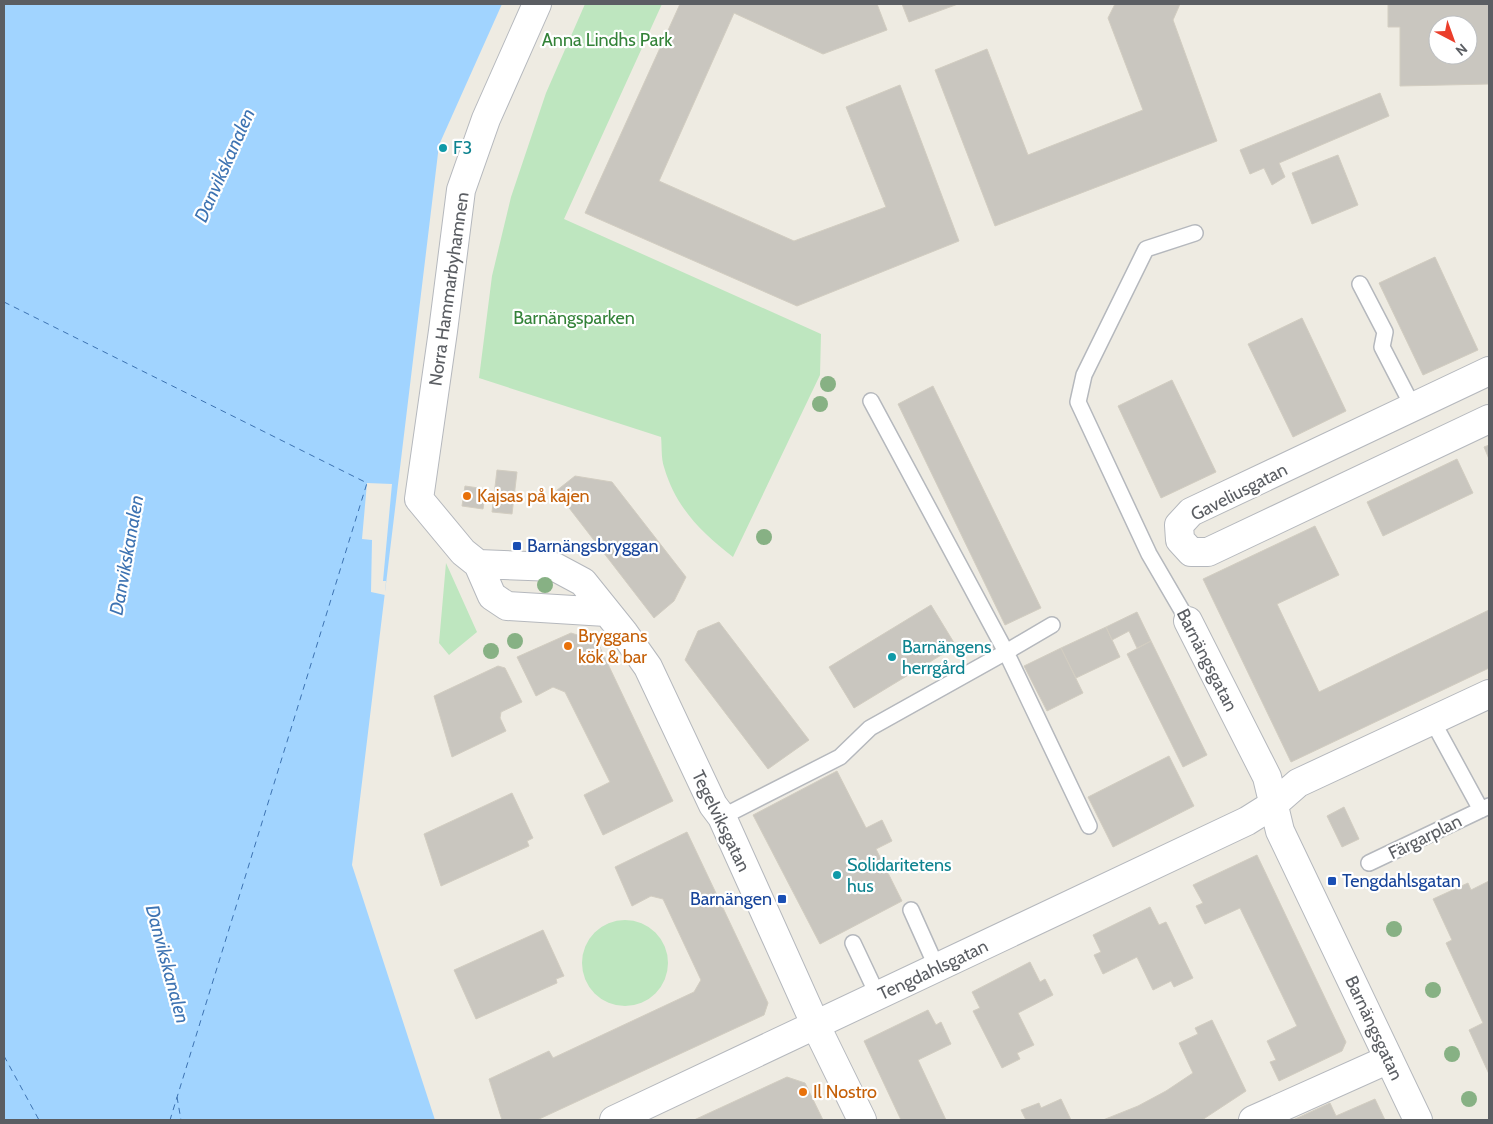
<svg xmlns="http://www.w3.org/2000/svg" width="1493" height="1124" viewBox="0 0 1493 1124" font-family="Cabin,sans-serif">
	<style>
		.green { fill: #bee6bf }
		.water { fill: #a1d4ff }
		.pier { fill: #eeebe2 }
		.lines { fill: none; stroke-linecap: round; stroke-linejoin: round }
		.ferry { stroke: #3d73b2; stroke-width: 1; stroke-dasharray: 6 5; stroke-linecap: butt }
		.building { fill: #c9c6bf; stroke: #d2cdc1; fill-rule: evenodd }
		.service-casing { stroke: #b5b8bd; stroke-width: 18 }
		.minor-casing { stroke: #b5b8bd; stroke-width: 30 }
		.service { stroke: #fff; stroke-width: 15 }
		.minor { stroke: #fff; stroke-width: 28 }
		.tree { fill: #87b184 }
		.culture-dot { fill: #0f9aa8; stroke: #fff; stroke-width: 2 }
		.food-dot { fill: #e8710a; stroke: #fff; stroke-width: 2 }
		.transit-dot { fill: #1a4fb4; stroke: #fff; stroke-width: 2 }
		.labels { text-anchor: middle; stroke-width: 4.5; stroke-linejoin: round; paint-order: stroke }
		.park-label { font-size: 18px; fill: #338238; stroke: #fff }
		.culture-label { font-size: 18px; fill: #0d838f; stroke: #fff; text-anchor: start }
		.street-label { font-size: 18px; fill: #5b5e63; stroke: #fff }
		.food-label { font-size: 18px; fill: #c56008; stroke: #fff; text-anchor: start }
		.transit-label { font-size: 18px; fill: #164399; stroke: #fff; text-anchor: start }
		.water-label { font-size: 19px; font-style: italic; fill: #3d73b2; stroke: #fff }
	</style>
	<rect width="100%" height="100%" fill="#eeebe2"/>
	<path class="green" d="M585 4H662L564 219 821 334 820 375 733 557C701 532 676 508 664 467 661 458 662 446 661 437L479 378 492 276 511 197 546 93Z
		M446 563 477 632 449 655 439 643Z
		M582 963a43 43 0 1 1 86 0a43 43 0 1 1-86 0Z"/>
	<path class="water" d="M4 4H502L439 145 352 865 435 1120H4Z"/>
	<path class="pier" d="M367 483 392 484 383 581H386L385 595 371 592 372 540 362 539Z"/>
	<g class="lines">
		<path class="ferry" d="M4 302 367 483 170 1120
			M4 1056 39 1120
			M177 1097 181 1120"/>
	</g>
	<path class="building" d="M680 4H877L887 30 823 54 734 13 659 181 794 241 886 207 846 107 900 85 959 241 797 306 585 213Z
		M902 4H958L909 22Z
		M1115 4H1180L1173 20 1217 141 995 226 935 70 987 49 1028 155 1143 110 1108 18Z
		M1388 4H1489V84L1400 86V27H1388ZM1438 25H1468V55H1438Z
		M1380 93 1389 116 1279 163 1285 177 1272 185 1264 168 1250 174 1240 150Z
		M1338 155 1358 205 1312 224 1292 173Z
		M1435 257 1478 350 1423 375 1379 283Z
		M1302 318 1346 411 1293 437 1248 344Z
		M1172 380 1216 472 1161 498 1118 406Z
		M933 386 1041 608 1005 625 898 404Z
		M1489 445V459L1484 447Z
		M1457 459 1473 493 1383 536 1367 502Z
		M497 470 517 472 512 514 492 512Z
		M575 476 612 482 686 577 674 601 654 618 556 491Z
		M465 486 486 489 483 509 462 506Z
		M1315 526 1339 575 1277 604 1319 692 1489 610V668L1291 762 1203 579Z
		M931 605 956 646 854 708 829 667Z
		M1137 612 1151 641 1137 648 1129 631 1112 640 1106 627Z
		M719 622 809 740 768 769 685 660 698 631Z
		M1106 627 1120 657 1076 678 1061 648Z
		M571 633 597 641 673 801 603 835 584 795 610 782 565 692 553 687 536 696 517 657Z
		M1151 641 1207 755 1183 767 1127 654Z
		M1061 648 1083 693 1047 711 1024 666Z
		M498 666 505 668 522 702 501 712 500 718 506 731 452 757 434 696Z
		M1169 756 1194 806 1113 847 1088 797Z
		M837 771 866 828 882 820 892 841 876 849 902 901 820 944 753 815Z
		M512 793 533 838 527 841 529 846 441 886 424 834Z
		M1344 807 1359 839 1342 847 1327 816Z
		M687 832 768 1003 764 1015 537 1120H502L489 1079 549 1051 553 1058 694 992 701 980 663 899 651 896 632 906 615 867Z
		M1257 855 1346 1042 1342 1051 1279 1081 1270 1062 1276 1060 1267 1041 1297 1026 1240 908 1205 924 1196 906 1203 903 1193 885Z
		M1489 881V1074L1469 1030 1483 1023 1446 943 1452 940 1433 899 1468 883 1471 890Z
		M1150 907 1159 925 1166 922 1193 978 1174 987 1171 981 1153 990 1137 957 1103 974 1094 955 1101 952 1093 935Z
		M543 930 564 976 556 979 557 983 476 1019 454 970Z
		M1030 962 1040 982 1045 979 1053 995 1018 1013 1034 1045 1017 1053 1020 1059 1002 1068 973 1011 980 1008 972 992Z
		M928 1010 936 1025 941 1022 951 1044 918 1060 946 1120H901L864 1041Z
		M1212 1020 1246 1091 1202 1120H1103L1138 1106 1166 1091 1193 1073 1179 1043 1198 1034 1195 1028Z
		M787 1077 805 1083 823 1120H694Z
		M1061 1099 1071 1120H1026L1021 1110 1039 1103 1041 1108Z
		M1375 1099 1385 1120H1293L1330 1103 1336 1116Z"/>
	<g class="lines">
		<defs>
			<path id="service" d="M1360 284 1385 332 1382 347 1413 407
				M871 401 1006 652 1089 826
				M1188 621 1149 554 1078 402 1084 375 1146 249 1195 233
				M1432 720 1481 810
				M722 817 840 757 870 728 1006 652 1052 625
				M1369 863 1489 806
				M911 910 937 968
				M853 943 878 996"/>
			<path id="minor" d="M537 4 486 119 461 190 443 331 419 499 463 552 478 564 492 596 507 606 606 612
				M1489 371 1191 512 1179 525 1180 540 1191 552H1208L1489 419
				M478 564 555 567 583 582 624 633 648 667 713 805 722 817 816 1026 862 1120
				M1188 621 1267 777 1280 831 1418 1120
				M614 1120 1247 821 1274 804 1298 783 1489 694
				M1253 1120 1389 1059"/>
		</defs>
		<use href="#service" class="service-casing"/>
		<use href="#minor" class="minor-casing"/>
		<use href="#service" class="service"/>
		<use href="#minor" class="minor"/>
	</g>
	<g class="tree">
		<circle cx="828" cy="384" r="8"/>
		<circle cx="820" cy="404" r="8"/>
		<circle cx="764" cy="537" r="8"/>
		<circle cx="545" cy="585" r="8"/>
		<circle cx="515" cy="641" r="8"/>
		<circle cx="491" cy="651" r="8"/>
		<circle cx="1394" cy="929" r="8"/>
		<circle cx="1433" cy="990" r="8"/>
		<circle cx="1452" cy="1054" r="8"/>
		<circle cx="1469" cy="1099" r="8"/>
	</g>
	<g class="culture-dot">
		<circle cx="443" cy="148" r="5"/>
		<circle cx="892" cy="657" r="5"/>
		<circle cx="837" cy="875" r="5"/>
	</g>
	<g class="food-dot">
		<circle cx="467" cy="496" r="5"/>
		<circle cx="568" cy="646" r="5"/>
		<circle cx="803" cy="1092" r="5"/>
	</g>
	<g class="transit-dot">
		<rect x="512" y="541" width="10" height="10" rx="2.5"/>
		<rect x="1327" y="876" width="10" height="10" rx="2.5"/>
		<rect x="777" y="894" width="10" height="10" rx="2.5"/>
	</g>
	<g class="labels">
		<g class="park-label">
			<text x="607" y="46">Anna Lindhs Park</text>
			<text x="574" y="324">Barnängsparken</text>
		</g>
		<g class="culture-label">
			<text x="453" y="154">F3</text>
			<text x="902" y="653">Barnängens<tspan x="902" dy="21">herrgård</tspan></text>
			<text x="847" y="871">Solidaritetens<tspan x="847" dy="21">hus</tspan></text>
		</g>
		<g class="street-label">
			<text transform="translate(449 289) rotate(-82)" y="6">Norra Hammarbyhamnen</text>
			<text transform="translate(1239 492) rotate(-27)" y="6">Gaveliusgatan</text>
			<text transform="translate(1207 660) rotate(63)" y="6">Barnängsgatan</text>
			<text transform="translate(721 821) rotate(64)" y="6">Tegelviksgatan</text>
			<text transform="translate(1425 837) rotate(-26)" y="6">Färgarplan</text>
			<text transform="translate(933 970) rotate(-25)" y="6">Tengdahlsgatan</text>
			<text transform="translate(1374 1028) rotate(65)" y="6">Barnängsgatan</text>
		</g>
		<g class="food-label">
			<text x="477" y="502">Kajsas på kajen</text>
			<text x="578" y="642">Bryggans<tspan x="578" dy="21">kök &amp; bar</tspan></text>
			<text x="813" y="1098">Il Nostro</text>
		</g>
		<g class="transit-label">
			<text x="527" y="552">Barnängsbryggan</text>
			<text x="1342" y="887">Tengdahlsgatan</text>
			<text x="772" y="905" text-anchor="end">Barnängen</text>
		</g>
		<g class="water-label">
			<text transform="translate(224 165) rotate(-66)" y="7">Danvikskanalen</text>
			<text transform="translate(126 555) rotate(-80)" y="7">Danvikskanalen</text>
			<text transform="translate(168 964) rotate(75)" y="7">Danvikskanalen</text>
		</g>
	</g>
	<rect width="1493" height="1124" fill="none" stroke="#5b5e63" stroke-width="10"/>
	<g transform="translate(1453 40) rotate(139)"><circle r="24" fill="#ffffff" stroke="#bdbfc1"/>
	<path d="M0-4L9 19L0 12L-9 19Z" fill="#eb3e2b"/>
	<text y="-8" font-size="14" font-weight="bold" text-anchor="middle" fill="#5b5e63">N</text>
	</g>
</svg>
